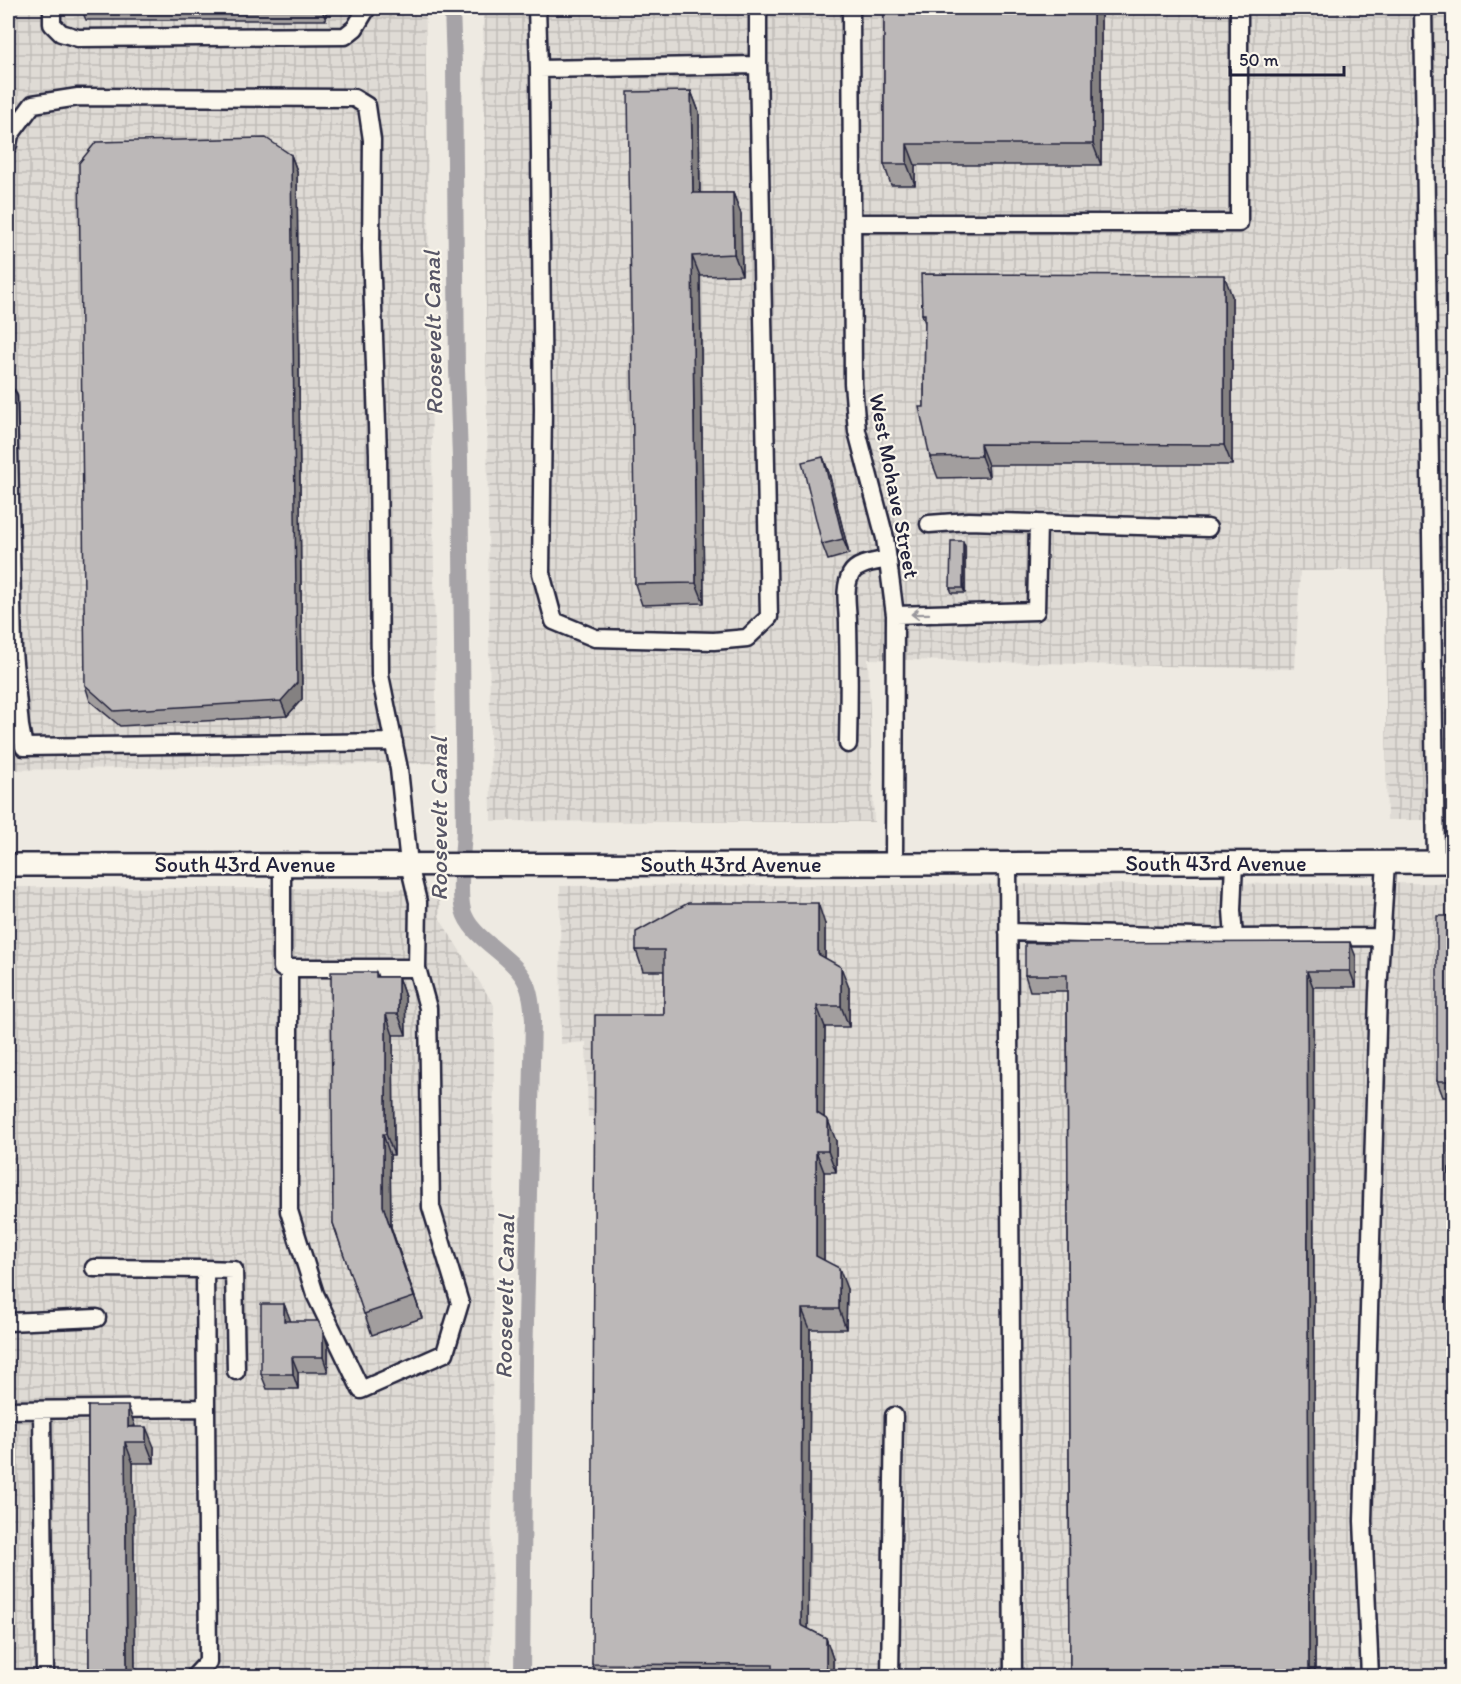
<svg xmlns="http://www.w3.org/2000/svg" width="1461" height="1684" viewBox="0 0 1461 1684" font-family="Itim,sans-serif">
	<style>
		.industrial { fill: url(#industrial-grid) }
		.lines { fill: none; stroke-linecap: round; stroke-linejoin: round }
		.canal { stroke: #a6a3a7; stroke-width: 16 }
		.minor-casing { stroke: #22223b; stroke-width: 21 }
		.major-casing { stroke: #22223b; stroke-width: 26 }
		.minor { stroke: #fbf7ec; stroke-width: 16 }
		.major { stroke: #fbf7ec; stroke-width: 21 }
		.rail-casing { stroke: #22223b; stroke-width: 7 }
		.rail { stroke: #fbf7ec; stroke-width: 4.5; stroke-dasharray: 14; stroke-linecap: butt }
		.wall { fill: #a29e9e; stroke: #22223b; stroke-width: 1.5 }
		.shaded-wall { fill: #848181; stroke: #22223b; stroke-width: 1.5 }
		.building { fill: #bcb8b8; stroke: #22223b; stroke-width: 1.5 }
		.oneway { stroke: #99979c }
		.labels { text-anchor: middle; stroke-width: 4.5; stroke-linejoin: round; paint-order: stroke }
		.street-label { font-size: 22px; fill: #22223b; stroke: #fbf7ec }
		.water-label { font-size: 24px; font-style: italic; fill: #575666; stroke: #fbf7ec }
	</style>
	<defs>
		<pattern id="industrial-grid" width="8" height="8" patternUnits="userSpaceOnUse" patternTransform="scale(1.5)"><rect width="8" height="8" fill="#dfdbd5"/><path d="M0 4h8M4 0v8" fill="none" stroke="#bfbcb8"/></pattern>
	</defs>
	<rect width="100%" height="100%" fill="#eeeae2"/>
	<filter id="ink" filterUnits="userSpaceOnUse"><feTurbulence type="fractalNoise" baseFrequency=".0167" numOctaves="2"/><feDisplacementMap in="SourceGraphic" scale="12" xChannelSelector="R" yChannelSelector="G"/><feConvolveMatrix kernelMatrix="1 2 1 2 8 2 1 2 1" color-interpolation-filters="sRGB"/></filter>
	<g filter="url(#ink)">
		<path class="industrial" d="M8 8H425L437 763 8 770Z
			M483 8H1453V820H1387L1385 570 1300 571 1295 669 868 659 874 822 491 821Z
			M1453 883V1676H598L600 1118 588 1117 586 1042 561 1044 560 886Z
			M14 887 439 889 440 919 494 1005 491 1676H8V889Z"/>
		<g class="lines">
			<path class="canal" d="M452 8 454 65 457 370 460 458 464 831C463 852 458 891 463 910 470 938 510 954 524 979 531 991 532 1007 533 1020L525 1365 522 1676"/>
			<defs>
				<path id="minor" d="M52 8V24L61 33 78 38 345 36 355 28 367 8
					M537 8 539 69 758 65V8
					M851 8 853 383 857 431 885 538 895 615 894 864
					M1423 8 1436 862
					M539 69 543 408 541 573 554 621 595 638 714 641 747 638 769 617 758 65
					M8 145 10 135 33 104 78 97 354 98 367 106 372 140 371 249 378 454 380 675 399 769 409 864 418 902 417 968H282V864
					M852 223H1239V8
					M8 397 13 652 20 726 24 747 394 742
					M929 524 969 521 1208 528
					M895 615 1036 611 1038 523
					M848 744C849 704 849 664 848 624 848 608 843 589 851 574 857 563 876 562 888 559
					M1008 864 1013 1676
					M1008 932 1234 938 1381 937
					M1234 938 1232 910 1234 862
					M289 968V1211L315 1294 361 1390 445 1353 460 1303 431 1207 428 1008 417 968
					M94 1268 205 1269
					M8 1322 97 1318
					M206 1408 205 1269 234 1270 236 1371
					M8 1410 206 1408 208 1662 195 1676
					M42 1410 45 1676
					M890 1676 894 1416
					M1370 1676 1363 1521 1378 993 1386 862"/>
				<path id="major" d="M8 865 894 864 1454 862"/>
			</defs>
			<use href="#minor" class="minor-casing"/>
			<use href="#major" class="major-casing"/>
			<use href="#minor" class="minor"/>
			<use href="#major" class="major"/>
			<defs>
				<path id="rail" d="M1451 1097V1497L1454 1520"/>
			</defs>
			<use href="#rail" class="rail-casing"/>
			<use href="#rail" class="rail"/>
		</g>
		<path class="wall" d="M81 8H326V20H86Z
			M884 8H1101V165H915V185H891L884 164Z
			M691 91 699 112 700 193H733L741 214 742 275 700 276 704 603 642 605 635 584Z
			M291 155 297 171 302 699 287 716 120 726 90 701 85 685Z
			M1232 296V465H988L989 477 938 478 930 457 924 407 925 323 922 314Z
			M823 457 829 473 849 554 828 560 822 544Z
			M965 546V593H952L950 588Z
			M1454 916V1097H1443L1437 1081Z
			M825 924V958L849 988V1027H825L824 1118 836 1141V1172H824V1260L847 1289 846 1329H810L808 1629 826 1638 833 1659V1677H596L592 1664 664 1015V971H643L636 950Z
			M1356 957V987H1313L1315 1677H1070L1067 991H1030L1025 975Z
			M376 972 378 977H398L405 997 406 1035H393L394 1155H390L391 1227 422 1318 372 1335 333 1223Z
			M284 1304 290 1321 323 1331 328 1346V1372H298V1389H267L261 1374Z
			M88 1406 135 1427 154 1447V1463H133L135 1677H91L89 1670Z"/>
		<path class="shaded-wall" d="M321 8H326V20Z
			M1093 8H1101V165L1093 144Z
			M691 91 699 112 700 214 693 193Z
			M907 144 915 165V185L907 164Z
			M291 155 297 171 302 699 287 716 281 701Z
			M733 193 741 214 742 275 734 254Z
			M692 256 700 276 704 603 696 583Z
			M1224 275 1232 296V465L1224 445Z
			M980 444 988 465 989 477 981 456Z
			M823 457 829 473 849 554 843 539Z
			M963 541 965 546V593L963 588Z
			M818 903 825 924V975L818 954Z
			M1350 942 1356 957V987L1350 971Z
			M841 967 849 988V1027L841 1006Z
			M1307 971 1313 987 1315 1677H1309Z
			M398 977 405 997 406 1035 398 1014Z
			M817 1006 825 1027 824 1134 817 1113Z
			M386 1014 393 1035 394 1155 386 1134Z
			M828 1120 836 1141V1172L828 1151Z
			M383 1134 390 1155 391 1227 422 1318 383 1206Z
			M816 1151 824 1172V1276L816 1256Z
			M839 1268 847 1289 846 1329 839 1309Z
			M284 1304 290 1319V1337L284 1321Z
			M802 1309 810 1329 808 1646 801 1625Z
			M323 1331 328 1346V1372L323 1357Z
			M292 1357 298 1372V1389L293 1374Z
			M128 1406 135 1426 128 1427Z
			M146 1427 154 1447V1463L146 1442Z
			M125 1442 133 1463 135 1677H130L127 1670Z
			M826 1638 833 1659V1677H826Z"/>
		<path class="building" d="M884 8H1093V144H907V164H884Z
			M691 91 693 193H733L734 254 692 256 696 583 635 584 628 92Z
			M266 138 291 155 297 683 281 701 114 711 85 685 79 163 96 142Z
			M921 274 1224 275V445L980 444 981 456 930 457 919 407H924L925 314H922Z
			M823 457 843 539 822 544 802 462Z
			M951 541H963V588H950Z
			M688 903H818V954L841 967V1006H817V1113L828 1120V1151H816V1256L839 1268V1309H802L801 1625 826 1638V1677H772V1665L592 1664 595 1015H664V950H636V932Z
			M1437 916H1454V1081H1437Z
			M1350 942V971H1307L1309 1677H1070L1067 975H1025V943Z
			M331 972H376V977H398V1014H386V1134H383V1206L414 1297 364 1314 333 1223Z
			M261 1304H284V1321H318L323 1331V1357H292L293 1374H261Z
			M88 1406H128V1427H146V1442H125L127 1670H89Z"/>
		<defs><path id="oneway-shaft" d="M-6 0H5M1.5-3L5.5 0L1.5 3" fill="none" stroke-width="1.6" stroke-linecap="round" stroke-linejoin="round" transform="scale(1.5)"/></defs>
		<use class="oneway" href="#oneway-shaft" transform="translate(920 614) rotate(179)"/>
	</g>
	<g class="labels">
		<g class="street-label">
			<text transform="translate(895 486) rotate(79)" y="8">West Mohave Street</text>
			<text x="1216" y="871">South 43rd Avenue</text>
			<text x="245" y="872">South 43rd Avenue</text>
			<text x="731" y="872">South 43rd Avenue</text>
		</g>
		<g class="water-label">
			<text transform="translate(433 333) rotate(-91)" y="8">Roosevelt Canal</text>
			<text transform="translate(439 819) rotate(-90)" y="8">Roosevelt Canal</text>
			<text transform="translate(505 1297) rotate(-89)" y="8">Roosevelt Canal</text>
		</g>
	</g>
	<rect width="1461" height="1684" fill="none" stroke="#fbf7ec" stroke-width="30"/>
	<rect x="15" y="15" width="1431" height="1654" fill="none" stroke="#22223b" stroke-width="2" filter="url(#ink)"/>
	<path d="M1230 66v9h114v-9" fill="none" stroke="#22223b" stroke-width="3"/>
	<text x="1239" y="66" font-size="18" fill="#22223b" stroke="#fbf7ec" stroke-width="4.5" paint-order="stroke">50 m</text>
</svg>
